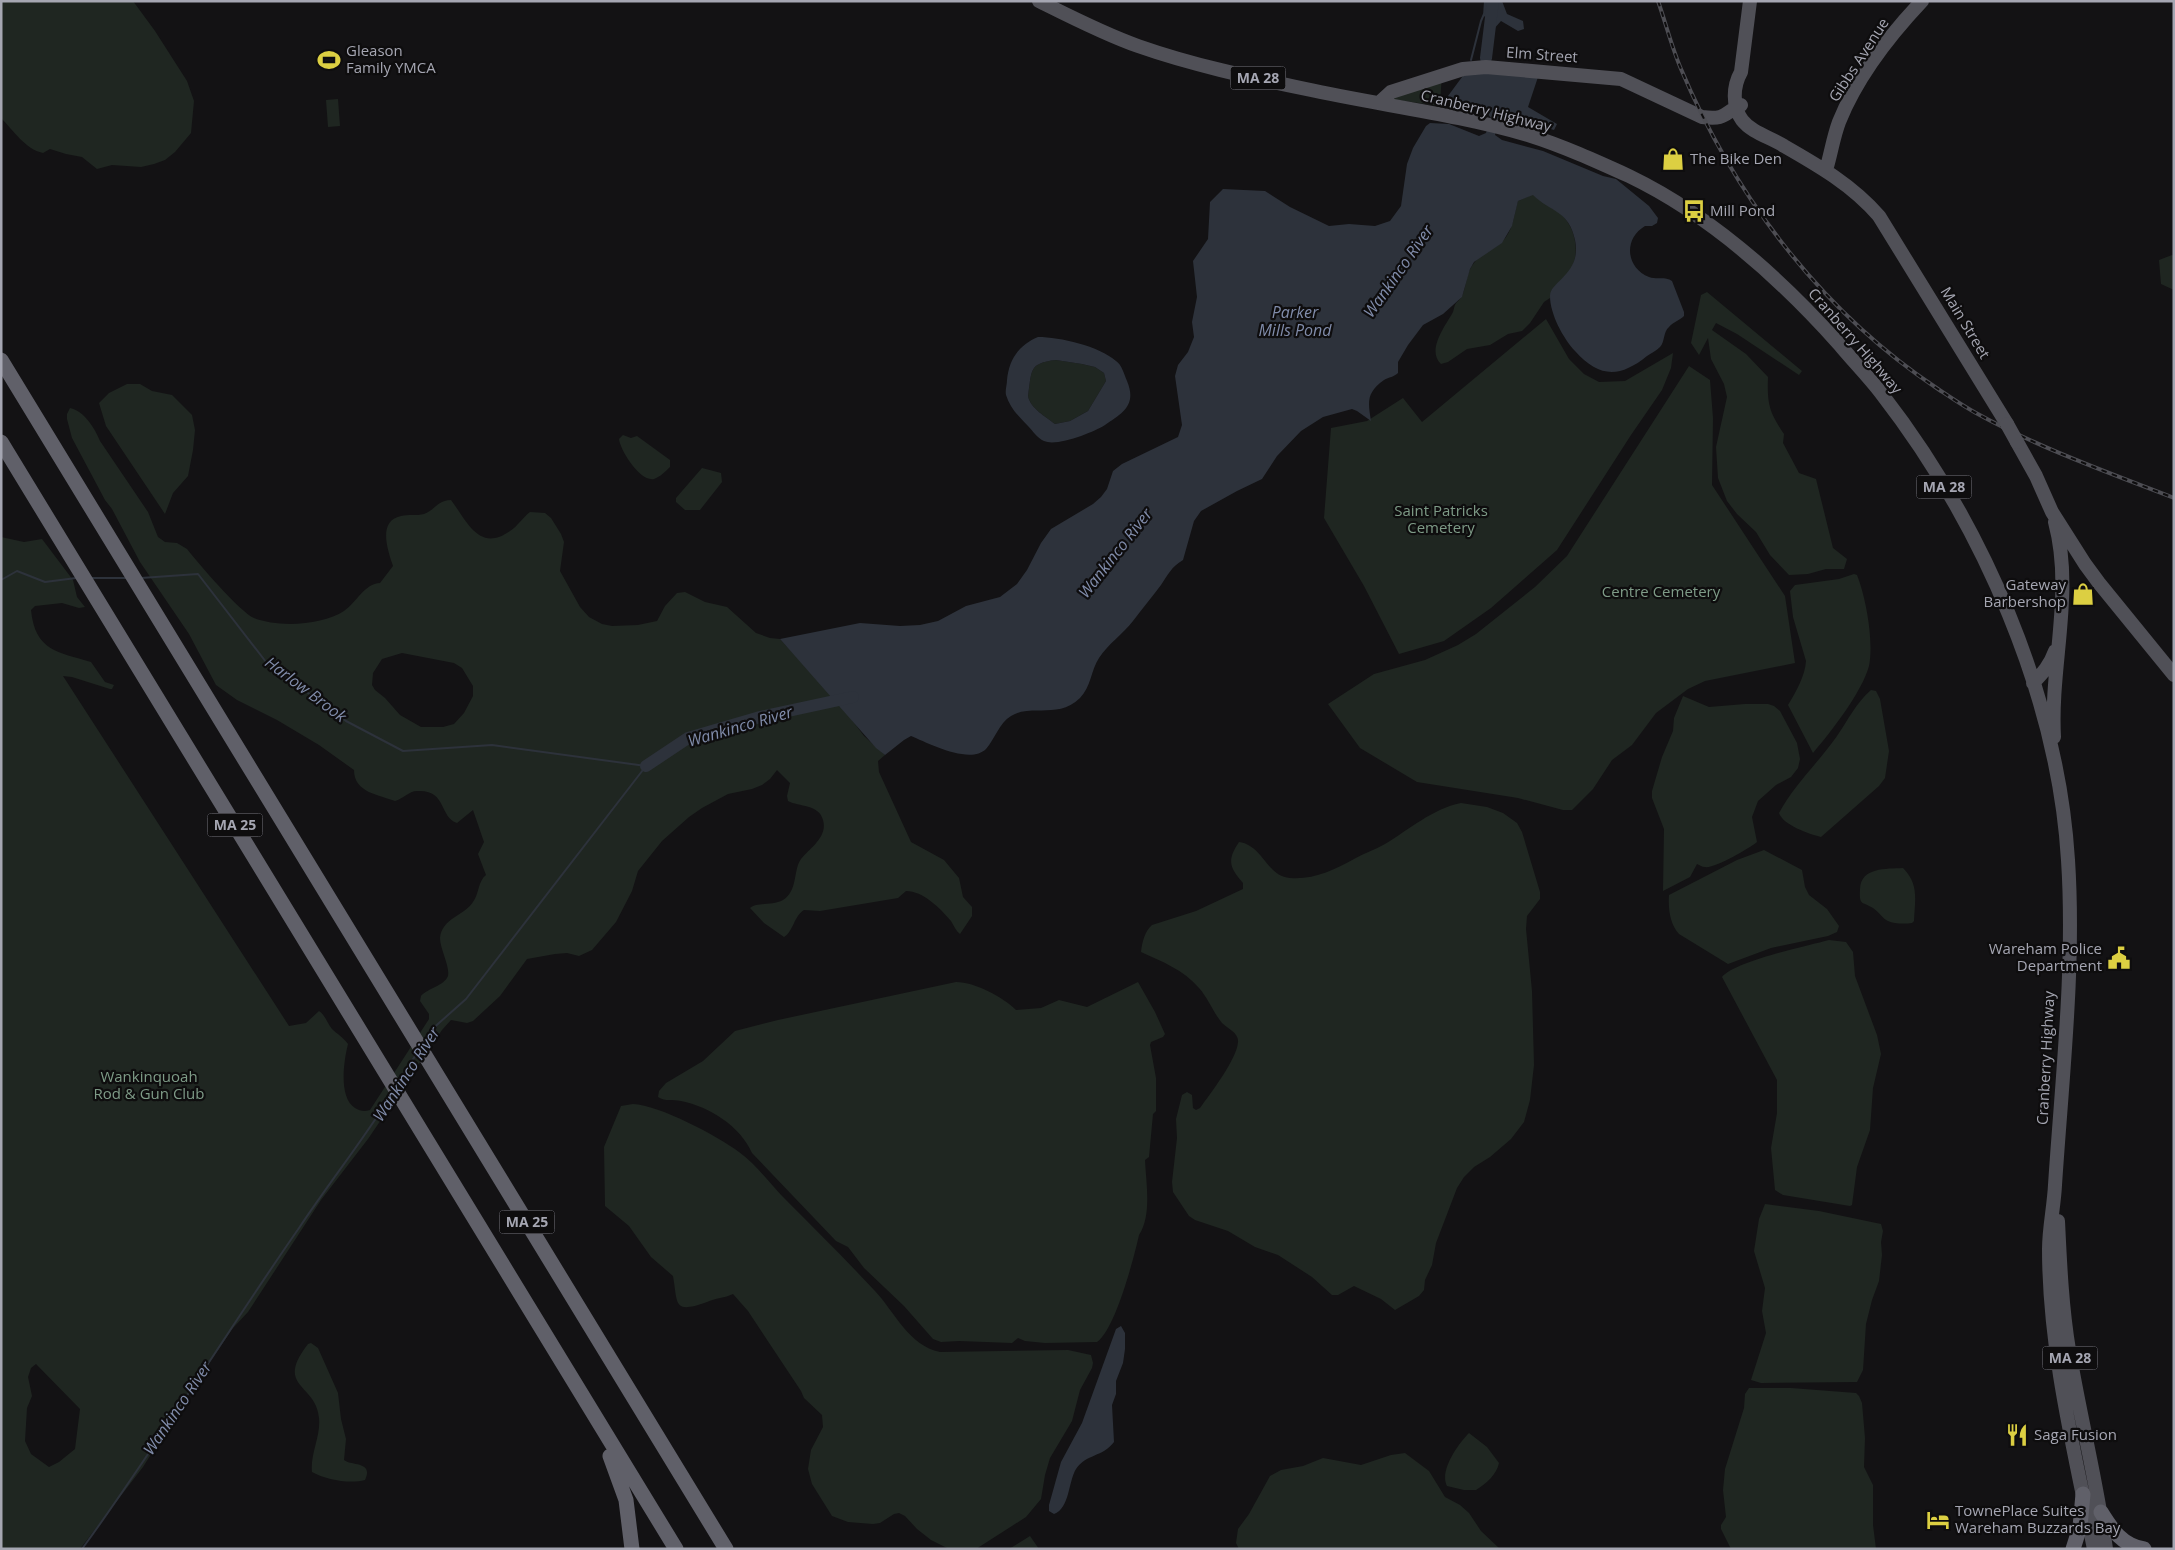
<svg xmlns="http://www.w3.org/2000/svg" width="2175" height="1550" viewBox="0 0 2175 1550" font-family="'Open Sans',sans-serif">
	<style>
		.green { fill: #1f2621; fill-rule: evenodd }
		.water { fill: #2d323b; fill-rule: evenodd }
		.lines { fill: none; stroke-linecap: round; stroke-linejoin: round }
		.stream { stroke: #2d323b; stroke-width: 2 }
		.river { stroke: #2d323b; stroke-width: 12 }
		.major { stroke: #505057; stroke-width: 14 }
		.highway { stroke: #606069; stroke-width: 15 }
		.rail-casing { stroke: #4d4d53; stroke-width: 4 }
		.rail { stroke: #0e0d0e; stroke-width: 2; stroke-dasharray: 5.5; stroke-linecap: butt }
		.major-bridge { stroke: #505057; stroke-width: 14 }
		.labels { text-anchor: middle; stroke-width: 4.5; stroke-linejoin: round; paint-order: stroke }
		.shield { fill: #0e0d0e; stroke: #787881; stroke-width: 1 }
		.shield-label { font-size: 14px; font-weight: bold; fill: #a5a6b2 }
		.poi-label { font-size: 15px; fill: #a5a6b2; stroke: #0e0d0e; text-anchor: start }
		.street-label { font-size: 15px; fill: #a5a6b2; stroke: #0e0d0e }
		.park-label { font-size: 15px; fill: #7e9b87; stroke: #0e0d0e }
		.water-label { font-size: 16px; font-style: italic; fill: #808caa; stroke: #0e0d0e }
	</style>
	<rect width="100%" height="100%" fill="#131214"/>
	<path class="green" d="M1 1H133L155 31 187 81 194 101 191 133 175 152 165 160 154 164 141 167 112 165 97 169 82 157 66 154 50 149 43 153C25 149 14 131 1 118Z
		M1442 72 1440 106 1383 98Z
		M338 99 340 126 328 127 326 100Z
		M1533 194C1541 203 1552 206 1561 214 1577 229 1581 257 1568 274 1561 283 1551 286 1550 298L1544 302 1530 323 1522 331 1508 334 1490 345 1467 349 1448 362 1441 364C1426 350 1446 325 1453 312 1454 309 1454 307 1455 305 1457 301 1461 299 1462 296 1467 285 1466 272 1474 263 1483 251 1497 250 1506 237 1514 226 1514 213 1518 201Z
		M2172 255 2174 256V290L2161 284 2159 260Z
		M1707 292 1802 371 1799 375 1737 334 1716 323 1712 330 1746 354 1768 377C1767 404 1769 412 1784 434L1783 443 1799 473 1816 479 1833 548 1847 559 1844 569H1826L1808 574 1789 575 1770 555 1756 532 1737 514 1727 501 1718 478 1716 447 1727 397 1724 384 1711 359 1708 338 1699 355 1691 343 1701 295Z
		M1546 319 1569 359 1584 374 1599 382 1625 381 1673 353 1671 368 1662 390 1631 435 1557 550 1491 608 1444 641 1399 654 1364 586 1324 518 1331 428 1367 421 1403 398 1422 422Z
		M1056 360 1082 364 1095 367 1104 373 1106 381 1088 411 1070 421 1055 424C1046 417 1030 408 1028 396 1032 371 1028 363 1056 360Z
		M1689 366 1710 380 1713 418 1712 485 1785 596 1795 663 1705 681 1688 689 1656 713 1632 745 1612 760 1593 789 1572 810H1563L1518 798 1417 782 1360 748 1328 704 1374 674 1425 660 1458 645 1476 634 1535 587 1567 556Z
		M127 384H140L152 391 172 395 192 415 195 430 193 450 188 476 173 493 165 514 106 426 99 403 109 393Z
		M70 408C84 411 95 428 100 441L148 512 158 537 165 542 177 543 187 549C198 563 240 612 254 618 279 628 323 625 344 611 356 603 365 583 380 583L393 566C388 551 377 521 401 516 408 514 417 516 424 514 435 510 438 500 451 500 467 521 479 553 510 531 518 526 523 517 530 512L545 513 551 518 561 534 564 542 560 571 580 607 589 617 602 624 612 626 638 625 657 621 665 606 677 593 685 592 705 602 727 607 756 633 770 638 780 639 843 708 864 736 885 755 878 761 879 772 911 842 944 860 959 878 963 897 972 907V916L960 934C956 931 954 926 951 921 940 908 923 891 906 891L898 898 820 911 804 910C794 916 793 932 784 937L764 923 750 908C757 902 772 906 783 900 798 891 793 870 801 859 810 848 828 837 823 820 819 804 799 807 788 801L787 796 790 783 777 770 770 779 762 785 752 789 728 794 702 808 689 817 662 841 638 871 632 891 616 922 592 950 579 956 567 953 555 954 527 959 500 996 473 1021 467 1023 451 1020 442 1030 368 1139 321 1200 248 1312 233 1328 201 1375 143 1467 80 1549H1V537L24 542 42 539 73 580 77 597 85 607 79 608 62 603 35 606 31 610C35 651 58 652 91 662L105 682 114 685 112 689H110L72 677 63 676 289 1026 306 1023 319 1011C326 1016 327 1023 332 1029 337 1034 343 1037 348 1044 344 1060 338 1097 355 1108 360 1111 364 1112 370 1110L429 1019V1014L420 1001 421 996C428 988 444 986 448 976 450 966 440 949 440 938 442 918 464 916 473 902 479 894 478 881 486 875L478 854 484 842 473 810 457 823C439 817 447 789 417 791 409 791 403 799 395 801 380 795 354 793 354 770L319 745 277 720 237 700 216 685 189 634 140 562 112 509 105 500 72 438 67 419V414ZM402 653 454 663 462 668 473 686V696L464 713 454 724 443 727H421L400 715 385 698 375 690 372 685 373 673 382 659ZM36 1364 80 1409 75 1449 59 1462 49 1467 31 1454 25 1441 27 1408 32 1396 28 1377 31 1368Z
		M623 435 631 438 637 436 670 460V467C666 471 660 477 654 479 640 482 620 450 619 439Z
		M702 468 721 473 722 482 700 510H685L676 502V498Z
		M1854 574 1857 575C1866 598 1874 641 1869 666 1862 692 1831 732 1813 753L1788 705C1796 692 1805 676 1806 661L1793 617 1790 591 1795 585 1839 579Z
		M1871 690 1876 691 1880 699 1889 751 1885 778 1879 786 1821 837C1809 834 1783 825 1779 813 1794 785 1818 763 1837 736 1848 720 1856 703 1871 690Z
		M1683 696 1709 707 1745 704H1768L1774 706 1780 711 1797 743 1800 759 1798 768 1791 777 1776 785 1758 801 1752 817 1757 842C1750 848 1714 869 1705 867 1702 867 1700 865 1697 864L1690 877 1663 891 1664 829 1652 798V791L1662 757 1673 731 1674 718Z
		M1461 803 1487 807 1503 813 1517 823 1522 832 1540 892V899L1527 916 1526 929 1532 991 1534 1065 1530 1100 1524 1122 1511 1139 1490 1157 1474 1167 1464 1177 1457 1188 1436 1243 1432 1265 1425 1280 1424 1290 1419 1296 1395 1310 1381 1299 1354 1286 1338 1295H1332L1312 1277 1278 1255 1255 1247 1228 1231 1195 1220 1189 1216 1173 1192 1172 1182 1177 1138 1176 1119 1182 1095 1187 1092 1192 1095 1193 1108 1196 1110 1200 1108C1210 1094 1237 1059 1238 1042 1239 1033 1228 1029 1222 1023 1213 1012 1208 998 1199 988 1184 970 1161 961 1141 952 1142 942 1145 931 1152 925L1196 911 1243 889V883C1229 867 1227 860 1239 842 1263 845 1267 877 1290 878 1313 880 1334 870 1354 859 1364 853 1375 850 1385 844 1410 829 1432 809 1461 803Z
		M1764 850 1802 870 1805 887 1809 895 1827 909 1839 926 1837 932 1828 936 1771 948 1728 964 1679 934C1670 924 1668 909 1669 895L1737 860Z
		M1903 868C1919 884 1915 899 1914 921L1912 923C1905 924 1894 924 1888 921 1883 919 1879 912 1873 908 1862 901 1859 906 1860 889 1861 867 1886 869 1903 868Z
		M1829 940 1846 942 1853 952 1855 976 1877 1035 1881 1054 1873 1088 1870 1130 1857 1167 1852 1205 1850 1206 1783 1195 1775 1190 1771 1148 1777 1113V1080L1722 977C1735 961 1807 946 1829 940Z
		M956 982C975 982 1003 997 1016 1010L1041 1008 1059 1000 1087 1007 1138 982 1155 1012 1165 1034 1163 1037 1151 1042 1150 1045 1156 1078V1111L1153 1114 1149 1157 1145 1160C1146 1183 1152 1215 1139 1235 1134 1258 1115 1330 1097 1342L1045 1343 1025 1341 1018 1338 1012 1343 959 1341 941 1342 933 1339 904 1306 864 1268 848 1247 836 1241 752 1153C740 1126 710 1107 681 1101 672 1099 666 1102 658 1097L659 1091 666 1083 703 1061 735 1031 778 1020Z
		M633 1104C659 1105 718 1136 739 1152 757 1165 771 1185 787 1201 817 1231 846 1260 875 1291 894 1311 909 1346 940 1352L1068 1350 1091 1355 1093 1363 1092 1368 1080 1390 1072 1421 1050 1458 1045 1475 1041 1499 1026 1517 976 1549H949L931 1540 917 1529 905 1516 899 1513 894 1514 880 1523 873 1524 848 1522 832 1516 812 1484 808 1469 811 1450 823 1427 822 1415 804 1398 801 1391 748 1311 733 1294C725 1298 715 1298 707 1302 673 1314 678 1305 673 1276L651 1257 629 1226 605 1206 604 1147 621 1106Z
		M1765 1204 1819 1211 1881 1224 1883 1231 1881 1242 1882 1255 1879 1281 1872 1300 1866 1324 1863 1370 1857 1382 1761 1383 1751 1380 1766 1333 1762 1311 1765 1288 1754 1251 1759 1219Z
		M311 1343 318 1348 338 1393 341 1419 346 1439 344 1460C351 1466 374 1461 365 1480 350 1484 326 1480 312 1472 310 1454 321 1436 319 1418 316 1383 274 1388 308 1344Z
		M1749 1388H1791L1856 1393 1859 1396 1862 1403 1865 1438 1864 1467 1873 1485V1525L1876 1549H1731L1721 1529V1525L1726 1517 1723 1490 1725 1469 1744 1408 1745 1394Z
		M1469 1433 1487 1447 1499 1463C1497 1474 1486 1484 1476 1490H1464L1447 1486C1439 1471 1458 1444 1469 1433Z
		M1405 1453 1429 1471 1445 1497 1460 1505 1469 1513 1481 1531 1500 1549H1239L1236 1543 1238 1529 1249 1514 1270 1476 1281 1470 1303 1466 1323 1458 1361 1465 1391 1455Z
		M1030 1536 1039 1549H1009Z"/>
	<path class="water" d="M1484 1H1502L1507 14 1523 21 1524 29 1518 31 1501 21 1493 30 1490 18 1483 16Z
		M1472 72 1538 77 1528 107 1557 124 1554 130 1521 120 1512 115 1498 122 1495 135 1502 140 1543 151 1603 176 1616 179 1649 206 1658 218 1657 223 1652 226H1645C1623 239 1626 268 1649 277 1657 280 1665 276 1672 281L1684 312V316C1680 320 1673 322 1669 327 1663 332 1665 342 1660 347 1656 351 1651 353 1647 356 1620 378 1599 378 1575 351 1563 338 1550 314 1550 296 1550 281 1582 274 1575 240 1569 210 1550 212 1533 195L1518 201 1512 226 1502 243 1474 262 1470 269 1462 297 1443 314 1423 325 1408 345 1398 362V373C1394 377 1389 377 1384 380 1366 393 1368 402 1371 421L1357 411 1352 409 1323 417 1301 431 1277 456 1262 479 1237 491 1201 511 1194 521 1183 560C1171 567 1168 575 1161 585 1152 597 1142 609 1133 621 1123 634 1108 644 1099 658 1091 670 1091 687 1080 698 1057 720 1031 703 1011 716 999 723 995 739 986 749 970 765 928 743 911 736L904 740 885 755 876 748 780 639 860 623 900 626 920 625 938 621 966 606 1000 597 1017 584 1027 570 1041 543 1051 529 1093 504 1101 497 1107 489 1113 471 1122 464 1178 437 1182 425 1175 376 1178 365 1188 352 1194 337 1192 322 1197 297 1193 261 1208 239 1210 202 1223 189 1265 191 1290 207 1329 226 1349 224 1375 226 1390 221 1401 206 1407 164 1413 148 1426 126 1430 123 1449 124 1479 136 1486 133 1491 118 1484 109 1445 100 1465 73Z
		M1038 337C1060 337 1099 346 1116 361 1122 365 1124 374 1127 381 1137 405 1123 413 1105 425 1094 432 1057 447 1044 441 1037 438 1033 431 1028 426 1019 417 1010 408 1006 395 1005 390 1007 385 1007 380 1009 359 1019 345 1038 337ZM1056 360 1082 364 1095 367 1104 373 1106 381 1088 411 1070 421 1055 424C1046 417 1030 408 1028 396 1032 371 1028 363 1056 360Z
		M1121 1326 1125 1333V1349L1123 1363 1116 1381V1394L1112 1405 1114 1442C1103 1457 1086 1454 1076 1469 1068 1482 1070 1508 1054 1514L1049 1511V1505L1061 1462 1082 1423 1116 1329Z"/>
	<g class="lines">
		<path class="stream" d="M1471 60 1481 21 1484 14
			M91 578H126
			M141 578 198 574 266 662 346 721 403 751 492 745 646 766 466 999 430 1031 424 1041
			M1 580 17 571 45 582 76 578
			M398 1083 417 1053
			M82 1549C158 1445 225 1334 299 1228 329 1183 363 1140 392 1094"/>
		<path class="river" d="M1486 58 1493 1
			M646 766 688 738 760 717 853 697"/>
		<path class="major" d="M1039 1C1071 17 1104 34 1138 46 1192 65 1249 77 1306 89 1379 105 1456 114 1528 135 1563 146 1596 161 1629 176 1710 215 1780 278 1839 344 1853 361 1868 376 1881 393 1982 523 2058 696 2068 860 2075 966 2062 1078 2055 1185 2054 1206 2049 1228 2049 1249 2049 1350 2074 1450 2094 1549
			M1750 1 1741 72C1733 86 1732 106 1742 120 1752 133 1770 137 1784 146 1819 166 1852 185 1879 216L2007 424
			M1379 103 1391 92 1463 69 1486 67 1621 79 1702 117C1728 120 1723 113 1741 105
			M1826 170C1831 154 1833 138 1839 122 1857 77 1889 36 1922 1
			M2017 442 2036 476 2052 512 2085 564 2099 583 2174 675
			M2033 683C2043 673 2050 665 2055 651
			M2054 737C2050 665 2074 593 2055 522
			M2058 1221C2060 1264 2062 1308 2069 1350 2080 1417 2097 1482 2106 1549"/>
		<path class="highway" d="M1 360 726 1549
			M1 442 676 1549
			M610 1456 626 1500 632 1549
			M2101 1512C2112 1530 2122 1545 2144 1549
			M2073 1549 2080 1527 2083 1494"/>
		<defs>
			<path id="rail" d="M1658 1C1666 24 1672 48 1681 69 1735 197 1822 312 1938 389 1950 397 1963 406 1976 413 2039 448 2107 472 2174 498"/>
		</defs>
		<use href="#rail" class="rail-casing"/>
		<use href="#rail" class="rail"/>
		<path class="major-bridge" d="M2007 424 2017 442"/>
	</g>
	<defs>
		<symbol id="stadium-bare" viewBox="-9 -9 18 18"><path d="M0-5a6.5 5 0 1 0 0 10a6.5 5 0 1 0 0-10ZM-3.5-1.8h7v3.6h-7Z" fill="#dccf42" stroke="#0e0d0e" stroke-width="2.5" paint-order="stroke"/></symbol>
		<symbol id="shop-bare" viewBox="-9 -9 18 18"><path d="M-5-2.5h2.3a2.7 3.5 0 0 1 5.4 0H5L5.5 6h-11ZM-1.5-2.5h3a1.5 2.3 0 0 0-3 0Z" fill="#dccf42" stroke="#0e0d0e" stroke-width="2.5" paint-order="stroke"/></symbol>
		<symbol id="bus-bare" viewBox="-9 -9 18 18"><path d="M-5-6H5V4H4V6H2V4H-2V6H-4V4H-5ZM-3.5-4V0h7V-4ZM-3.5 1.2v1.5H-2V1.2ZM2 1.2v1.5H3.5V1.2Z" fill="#dccf42" stroke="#0e0d0e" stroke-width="2.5" paint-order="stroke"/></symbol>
		<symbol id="civic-bare" viewBox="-9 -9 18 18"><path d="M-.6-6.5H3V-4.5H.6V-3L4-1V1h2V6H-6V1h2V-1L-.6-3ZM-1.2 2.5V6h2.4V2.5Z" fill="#dccf42" stroke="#0e0d0e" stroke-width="2.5" paint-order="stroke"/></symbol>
		<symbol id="restaurant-bare" viewBox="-9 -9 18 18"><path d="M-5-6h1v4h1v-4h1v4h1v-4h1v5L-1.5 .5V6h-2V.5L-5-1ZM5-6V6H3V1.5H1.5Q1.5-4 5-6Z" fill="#dccf42" stroke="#0e0d0e" stroke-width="2.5" paint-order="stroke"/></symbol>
		<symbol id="hotel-bare" viewBox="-9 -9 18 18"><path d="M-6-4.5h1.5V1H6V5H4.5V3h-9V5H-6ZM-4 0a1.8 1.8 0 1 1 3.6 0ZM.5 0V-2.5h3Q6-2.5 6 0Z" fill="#dccf42" stroke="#0e0d0e" stroke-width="2.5" paint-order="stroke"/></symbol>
	</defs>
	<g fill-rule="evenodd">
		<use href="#stadium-bare" x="313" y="44" width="32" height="32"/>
		<use href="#shop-bare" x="1657" y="143" width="32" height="32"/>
		<use href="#bus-bare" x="1678" y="195" width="32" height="32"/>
		<use href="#shop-bare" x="2067" y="578" width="32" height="32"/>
		<use href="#civic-bare" x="2103" y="942" width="32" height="32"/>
		<use href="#restaurant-bare" x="2001" y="1419" width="32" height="32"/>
		<use href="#hotel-bare" x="1922" y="1504" width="32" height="32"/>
	</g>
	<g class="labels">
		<g class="shield">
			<rect x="1230.5" y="66.5" width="55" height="23" rx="4"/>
			<rect x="1916.5" y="475.5" width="55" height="23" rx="4"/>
			<rect x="207.5" y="813.5" width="55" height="23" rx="4"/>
			<rect x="499.5" y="1210.5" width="55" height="23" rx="4"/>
			<rect x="2042.5" y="1346.5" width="55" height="23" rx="4"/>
		</g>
		<g class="shield-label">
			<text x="1258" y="83">MA 28</text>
			<text x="1944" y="492">MA 28</text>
			<text x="235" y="830">MA 25</text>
			<text x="527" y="1227">MA 25</text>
			<text x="2070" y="1363">MA 28</text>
		</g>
		<g class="poi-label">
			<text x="346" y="56">Gleason<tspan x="346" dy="17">Family YMCA</tspan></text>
			<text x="1690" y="164">The Bike Den</text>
			<text x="1710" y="216">Mill Pond</text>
			<text x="2066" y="590" text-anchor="end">Gateway<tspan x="2066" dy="17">Barbershop</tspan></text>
			<text x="2102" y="954" text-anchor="end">Wareham Police<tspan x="2102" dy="17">Department</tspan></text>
			<text x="2034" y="1440">Saga Fusion</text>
			<text x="1955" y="1516">TownePlace Suites<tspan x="1955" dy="17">Wareham Buzzards Bay</tspan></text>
		</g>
		<g class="street-label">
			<text transform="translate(1542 55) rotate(4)" y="5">Elm Street</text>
			<text transform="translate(1859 60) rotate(-57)" y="5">Gibbs Avenue</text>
			<text transform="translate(1486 111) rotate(14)" y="5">Cranberry Highway</text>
			<text transform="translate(1965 323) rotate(59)" y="5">Main Street</text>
			<text transform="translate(1855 341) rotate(49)" y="5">Cranberry Highway</text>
			<text transform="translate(2046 1058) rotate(-87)" y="5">Cranberry Highway</text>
		</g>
		<g class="park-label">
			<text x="1441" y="516">Saint Patricks<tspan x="1441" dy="17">Cemetery</tspan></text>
			<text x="1661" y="597">Centre Cemetery</text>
			<text x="149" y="1082">Wankinquoah<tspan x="149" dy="17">Rod &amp; Gun Club</tspan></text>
		</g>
		<g class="water-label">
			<text transform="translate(1398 271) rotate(-55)" y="6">Wankinco River</text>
			<text x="1295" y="318">Parker<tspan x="1295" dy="18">Mills Pond</tspan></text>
			<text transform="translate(1115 553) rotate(-52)" y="6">Wankinco River</text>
			<text transform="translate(306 689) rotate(37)" y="6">Harlow Brook</text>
			<text transform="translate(740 726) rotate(-16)" y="6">Wankinco River</text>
			<text transform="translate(406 1074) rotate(-57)" y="6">Wankinco River</text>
			<text transform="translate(177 1408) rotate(-56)" y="6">Wankinco River</text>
		</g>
	</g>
	<rect width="2175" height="1550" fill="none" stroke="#a5a6b2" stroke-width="5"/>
</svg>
